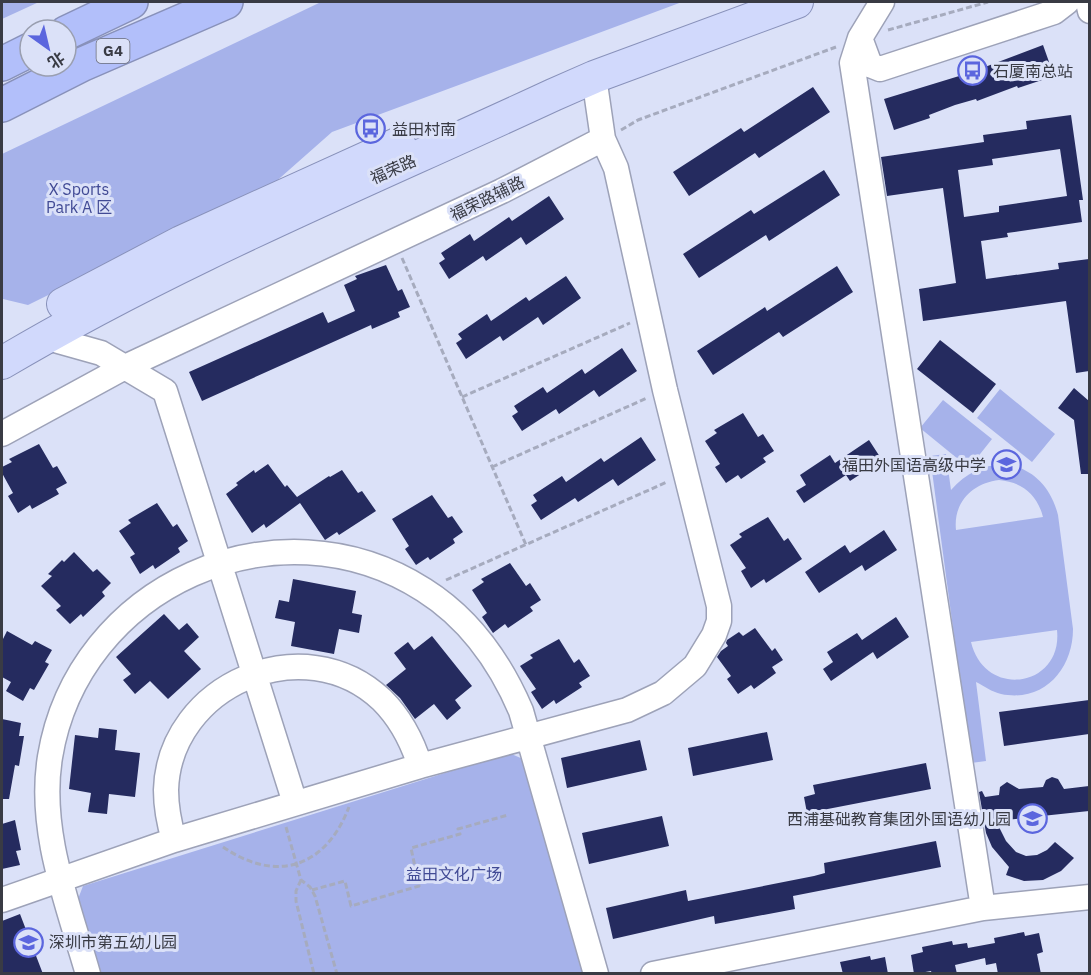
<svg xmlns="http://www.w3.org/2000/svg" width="1091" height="975" viewBox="0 0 1091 975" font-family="'IBM Plex Sans','Noto Sans SC',sans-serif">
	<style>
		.green { fill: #a6b2ea; fill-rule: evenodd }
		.building { fill: #252b5f; fill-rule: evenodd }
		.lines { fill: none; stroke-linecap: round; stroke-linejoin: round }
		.minor-casing { stroke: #9da2b8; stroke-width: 27 }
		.major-casing { stroke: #8891ba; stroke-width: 34 }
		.highway-casing { stroke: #8891ba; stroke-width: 36 }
		.path { stroke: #a6abbe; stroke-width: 3; stroke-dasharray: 6 3; stroke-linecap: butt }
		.minor { stroke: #fff; stroke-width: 24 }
		.major { stroke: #d1d9fc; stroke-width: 32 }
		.highway { stroke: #b2bffa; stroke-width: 33 }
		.labels { text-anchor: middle; stroke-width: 6; stroke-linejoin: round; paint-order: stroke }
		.shield { fill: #dbe1f8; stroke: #6a6d7a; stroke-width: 1.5 }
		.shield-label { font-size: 15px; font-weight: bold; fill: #393b44 }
		.poi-label { font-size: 16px; fill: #393b44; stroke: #dbe1f8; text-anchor: start }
		.street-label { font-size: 16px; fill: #393b44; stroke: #dbe1f8 }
		.park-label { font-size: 16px; fill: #414a95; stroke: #dbe1f8 }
	</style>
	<rect width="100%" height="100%" fill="#dbe1f8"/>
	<path class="green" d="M2 2H39L2 19Z
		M321 2H682L332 132 272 185 28 305 3 299 2 154Z
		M1000 389 1055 434 1032 462 977 418Z
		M943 400 992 439 969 468 920 428Z
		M946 454 951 490C988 448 1044 460 1058 515L1073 629C1073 669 1044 703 1001 694 992 692 984 686 976 682L986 761 971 763 930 456ZM999 480C1022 482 1037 494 1043 517L956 530C953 502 973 483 999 480ZM1057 630C1063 687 985 700 971 642Z
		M509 753 530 762 590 973H91L73 912 83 886Z"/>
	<path class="building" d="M1043 45 1054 76 1018 88 1017 86 977 101 976 99 955 105 929 115 930 118 894 130 884 99 969 73Z
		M813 87 830 112 759 158 755 153 689 196 673 172 741 128 744 132Z
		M1071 115 1083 200H1079L1082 222 1007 233 1008 237 981 241 986 279 1059 269 1058 263 1089 259V371L1076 373 1066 301 923 321 919 289 956 283 943 188 887 196 881 157 984 142 983 135 1027 129 1026 121ZM1060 149 1067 196 999 206V212L964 217 958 170 993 165 992 159Z
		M824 170 840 195 769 241 766 235 699 278 683 254 751 210 754 214Z
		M549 196 564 219 526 245 521 237 486 261 483 256 449 279 439 263 445 259 441 253 470 234 474 241 509 217 512 221Z
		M386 265 398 291 402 289 410 307 398 312 400 317 372 329 371 325 202 401 189 372 323 312 328 323 355 311 344 285 357 279 355 276Z
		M837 266 853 292 783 337 779 332 713 375 697 351 765 307 767 311Z
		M566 276 581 298 543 325 538 317 503 341 500 336 466 359 456 343 462 339 458 334 487 314 491 321 526 297 529 301Z
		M940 340 996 384 973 413 917 369Z
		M622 348 637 371 599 397 594 390 559 414 556 409 522 431 512 416 518 412 514 406 543 387 547 393 582 369 585 374Z
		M1074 388 1089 401V474H1081L1074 420 1058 408Z
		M743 413 758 437 763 434 774 451 763 458 766 462 741 479 738 475 726 483 715 467 720 464 705 441 717 433 714 430Z
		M641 437 656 460 618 486 613 479 578 502 575 498 541 520 531 505 537 501 533 495 562 476 566 482 601 458 604 462Z
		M869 440 882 460 850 481 846 475 804 503 796 491 806 485 800 475 830 455 835 463Z
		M39 444 53 468 57 466 67 483 56 489 59 494 32 509 30 505 18 513 8 496 13 493 2 473V467L12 462 9 459Z
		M268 464 285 487 287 485 297 497 329 476 330 477 342 470 358 493 362 491 376 511 339 535 337 532 325 540 300 503 266 528 264 524 252 533 226 494 238 485 236 483 254 470 255 473Z
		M432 495 448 518 452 516 463 532 453 539 455 543 430 560 428 557 416 565 405 549 409 546 392 519Z
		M157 503 173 527 177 524 188 541 178 548 180 552 155 569 153 565 140 574 130 557 135 554 119 531 131 523 128 520Z
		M768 517 784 541 788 538 802 559 766 583 764 579 751 588 741 571 746 568 730 545 742 537 739 534Z
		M884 530 897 550 865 571 862 565 819 593 805 572 845 545 850 553Z
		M74 552 93 572 97 569 111 583 102 592 105 596 83 617 81 614 70 624 56 610 61 606 41 586 52 576 48 574 62 560 64 562Z
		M510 563 526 586 530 583 541 600 530 607 533 611 508 628 505 624 493 633 482 617 487 613 472 590 484 582 481 579Z
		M293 579 356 591 352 613 362 615 359 633 339 629 334 654 291 646 295 622 275 618 279 600 289 602Z
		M164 614 179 630 187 623 199 637 184 651 201 669 168 699 150 681 135 694 123 680 131 674 116 657Z
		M896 617 909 637 877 659 873 652 831 681 823 669 833 662 827 652 857 633 862 640Z
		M755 628 772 651 775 648 783 660 772 667 776 673 754 689 751 685 738 694 727 679 731 676 717 657 721 651 728 646 726 643 727 640 739 632 743 636Z
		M7 631 32 645 35 641 52 650 45 662 49 664 34 690 30 688 23 701 6 691 11 682 2 677V641Z
		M432 636 472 686 455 700 461 708 447 720 434 704 415 719 400 698 386 685 406 669 394 653 408 642 414 650Z
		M559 639 574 663 579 659 590 676 579 683 582 687 556 704 554 700 542 709 531 692 536 689 520 666 533 658 530 655Z
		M1089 700V734L1004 746 999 712Z
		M2 719 21 723 19 736H24L19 766 15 765 9 799H2Z
		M99 728 117 730 115 750 140 753 135 797 109 794 107 814 88 812 91 793 69 789 75 735 98 738Z
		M767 732 773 760 693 776 688 748Z
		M640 740 647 770 567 788 561 758Z
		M926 763 931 789 807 813 804 797 815 794 813 785Z
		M1052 777 1058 779 1064 789 1089 786V811L996 821 1006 841 1016 852 1026 856 1037 855 1047 850 1055 842 1074 858 1061 871 1043 880 1024 881 1006 875 1009 867 992 847 986 833 979 792 982 791 985 797 999 795 1000 787 1007 782 1019 789 1043 787 1046 780Z
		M662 816 669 846 589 864 582 833Z
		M15 820 21 850 16 851 20 865 2 869V824Z
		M936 841 941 867 793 896 795 909 715 924 714 916 613 939 606 908 686 890 688 901 814 876 825 873 824 863Z
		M20 914 43 974H2V921Z
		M1024 932 1025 936 1039 933 1043 952 1037 954 1041 974H998L996 963 986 965 985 958 955 965 957 974H932L931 971 914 974 911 955 923 952 922 947 952 941 953 945 967 943 968 948 995 943 994 938Z
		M870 956 871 960 885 957 888 974H843L840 962Z"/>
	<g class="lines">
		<defs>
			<path id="minor" d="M882 2 860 38 852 63 983 908
				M1088 2 1090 11
				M860 38 870 65 880 69 1054 12 1067 2
				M44 337 101 353 165 391 295 803
				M2 434 125 367 502 191 603 139
				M174 840C169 823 166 808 166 790 169 685 304 626 382 700 401 719 412 740 420 766
				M2 900 174 840 420 766 627 710 663 693 695 666 714 635 719 621V606L665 390 616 168 603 139 594 77
				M88 974C68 904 38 831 50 757 78 586 277 496 424 590 470 619 500 662 521 711L596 974
				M653 974 983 908 1090 897"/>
			<path id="major" d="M63 304 181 242 399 143
				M2 363C177 259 368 181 553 95L594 77 797 2"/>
			<path id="highway" d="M66 33 131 2
				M2 64 30 50
				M2 105 83 64 226 2"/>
		</defs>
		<use href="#minor" class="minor-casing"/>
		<use href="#major" class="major-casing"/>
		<use href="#highway" class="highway-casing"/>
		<path class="path" d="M888 30 988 2
			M621 130 638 120 836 47
			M402 258 526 545
			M462 397 630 323
			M492 467 647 398
			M446 580 667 482
			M286 827 301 880 310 887 315 896 337 974
			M223 847C277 884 326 867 349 807
			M301 880 296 891V901L314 974
			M312 890 345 881 351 906 419 886 411 848 460 834 458 829 508 815"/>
		<use href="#minor" class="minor"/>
		<use href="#major" class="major"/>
		<use href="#highway" class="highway"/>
	</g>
	<defs>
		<symbol id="bus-ring" viewBox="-11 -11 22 22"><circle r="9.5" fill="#dbe1f8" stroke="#5b66de" stroke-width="1.5"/><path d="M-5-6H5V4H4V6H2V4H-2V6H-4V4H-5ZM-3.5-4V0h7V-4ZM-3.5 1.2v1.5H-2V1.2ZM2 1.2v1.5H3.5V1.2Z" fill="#5b66de"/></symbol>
		<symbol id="school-ring" viewBox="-11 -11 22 22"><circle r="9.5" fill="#dbe1f8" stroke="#5b66de" stroke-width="1.5"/><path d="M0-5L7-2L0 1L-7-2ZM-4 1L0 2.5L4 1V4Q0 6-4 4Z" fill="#5b66de"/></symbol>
	</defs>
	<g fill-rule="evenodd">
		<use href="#bus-ring" x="956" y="54" width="33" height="33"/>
		<use href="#bus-ring" x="354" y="112" width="33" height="33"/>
		<use href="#school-ring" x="990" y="448" width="33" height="33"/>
		<use href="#school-ring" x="1016" y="802" width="33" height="33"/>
		<use href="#school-ring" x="12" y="926" width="33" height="33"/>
	</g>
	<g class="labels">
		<rect class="shield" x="96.5" y="39" width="33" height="24" rx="4.5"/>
		<g class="shield-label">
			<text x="113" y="56">G4</text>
		</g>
		<g class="poi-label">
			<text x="993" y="77">石厦南总站</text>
			<text x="392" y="135">益田村南</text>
			<text x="986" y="471" text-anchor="end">福田外国语高级中学</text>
			<text x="1011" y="825" text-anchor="end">西浦基础教育集团外国语幼儿园</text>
			<text x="49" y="948">深圳市第五幼儿园</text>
		</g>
		<g class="street-label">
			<text transform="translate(393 169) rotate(-24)" y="6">福荣路</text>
			<text transform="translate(487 198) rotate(-26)" y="6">福荣路辅路</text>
		</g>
		<g class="park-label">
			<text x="79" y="195">X Sports<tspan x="79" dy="18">Park A 区</tspan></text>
			<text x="454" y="880">益田文化广场</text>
		</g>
	</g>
	<rect width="1091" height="975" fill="none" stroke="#393b44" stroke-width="6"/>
	<g transform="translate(48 48) rotate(146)"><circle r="28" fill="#dbe1f8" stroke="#9a9fb0" stroke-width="1.5"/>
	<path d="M0-4.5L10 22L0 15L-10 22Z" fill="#5b66de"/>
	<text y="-9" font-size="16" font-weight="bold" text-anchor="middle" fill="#393b44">北</text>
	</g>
</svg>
